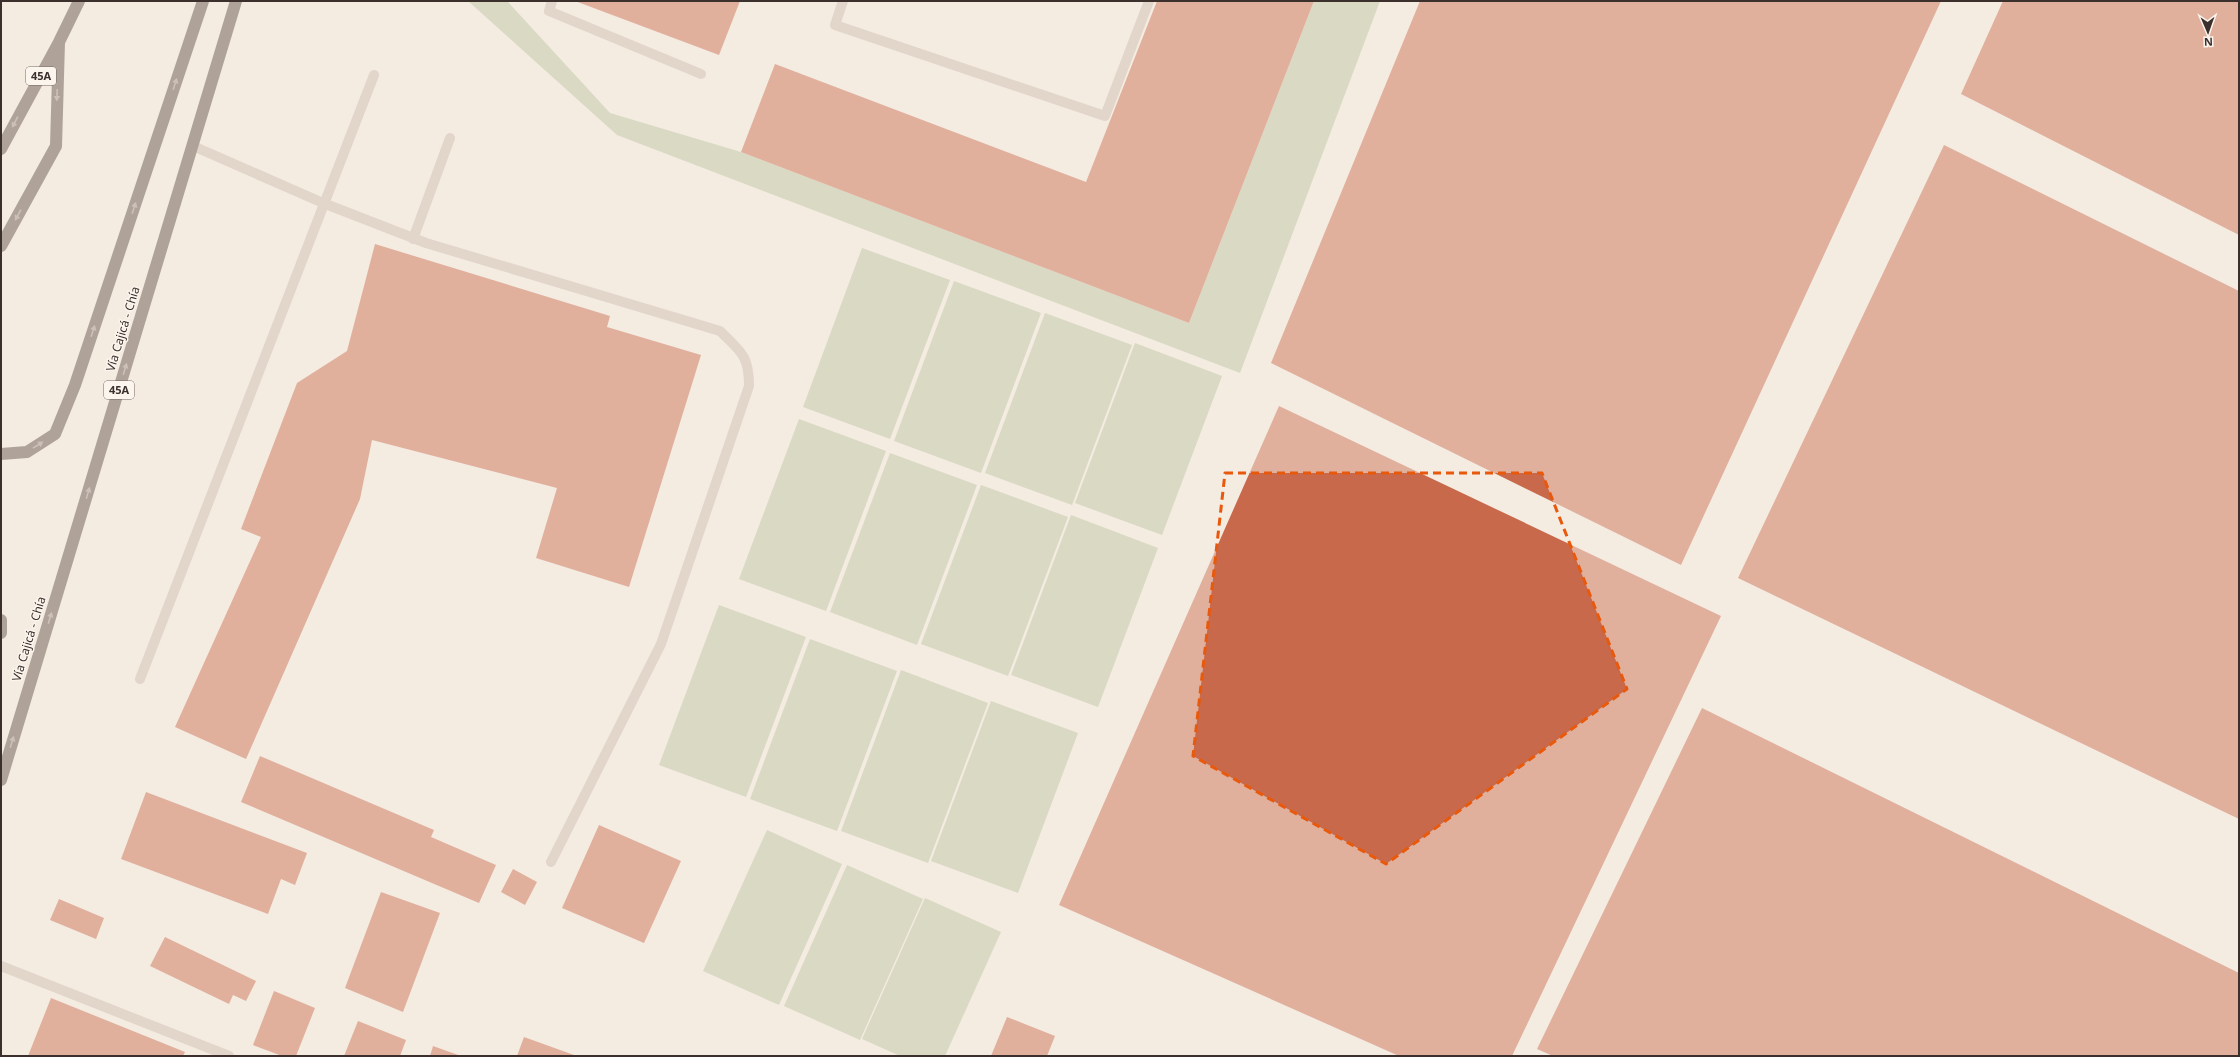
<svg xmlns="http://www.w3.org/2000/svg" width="2240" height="1057" viewBox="0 0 2240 1057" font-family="'Noto Sans',sans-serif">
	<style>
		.green { fill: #b8c4a0 }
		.building { fill: #c8694b }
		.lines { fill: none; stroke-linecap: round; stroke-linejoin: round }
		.minor { stroke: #cdbbac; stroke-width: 10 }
		.highway { stroke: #5c4a42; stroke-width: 12 }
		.oneway { fill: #9c8e87 }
		.marked { fill: none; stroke: #e8590c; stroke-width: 3; stroke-dasharray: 8 5; stroke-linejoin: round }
		.labels { text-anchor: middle; stroke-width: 3; stroke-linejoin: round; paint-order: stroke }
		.shield { fill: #fbf5ee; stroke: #756b66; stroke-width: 1 }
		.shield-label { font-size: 11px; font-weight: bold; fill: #3b302b }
		.street-label { font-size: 12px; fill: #3b302b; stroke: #fbf5ee }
	</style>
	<rect width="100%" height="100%" fill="#f4ebe1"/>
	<path class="green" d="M468 1H507L610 113 741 152 1189 323 1314 1H1380L1240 373 617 135Z
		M862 248 950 280 890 439 803 407Z
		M954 281 1041 313 981 473 894 441Z
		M1045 313 1132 345 1072 505 985 473Z
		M1135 343 1222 376 1162 535 1075 503Z
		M799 419 886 451 826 611 739 579Z
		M890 453 977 485 917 645 830 612Z
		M981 485 1068 517 1008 676 921 644Z
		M1071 515 1158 548 1098 707 1011 675Z
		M719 605 806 637 746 797 659 765Z
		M810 639 897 671 837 831 750 799Z
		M901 670 988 703 928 863 841 831Z
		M991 701 1078 733 1018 893 931 861Z
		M767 830 842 864 779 1005 703 971Z
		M847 865 923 899 860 1040 784 1006Z
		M925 898 1001 932 945 1056H900L862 1039Z"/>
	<path class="building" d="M575 1H740L719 55Z
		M1157 1H1314L1189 323 741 152 775 64 1086 182Z
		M1420 1H1941L1681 565 1271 363Z
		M2003 1H2239V235L1961 94Z
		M1944 145 2239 291V819L1738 578Z
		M375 244 610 316 607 327 701 355 629 587 536 558 557 488 372 440 360 499 246 759 175 727 261 537 241 529 297 383 347 351Z
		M1279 406 1721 616 1512 1056H1399L1059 905Z
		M1702 708 2239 973V1056H1553L1537 1049Z
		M260 756 434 830 431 837 496 865 479 903 241 802Z
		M146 792 307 853 295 885 281 879 268 914 121 859Z
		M599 825 681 861 644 943 562 908Z
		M513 869 537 882 525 905 501 892Z
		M381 892 440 913 403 1012 345 988Z
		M59 899 104 918 96 939 50 920Z
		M165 937 256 981 246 1001 233 995 229 1004 150 966Z
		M274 991 315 1008 296 1056H282L253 1045Z
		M51 998 185 1052 183 1056H28Z
		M1007 1017 1055 1036 1047 1056H991Z
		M358 1021 406 1040 400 1056H344Z
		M524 1037 574 1055V1056H517Z
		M433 1046 461 1056H430Z"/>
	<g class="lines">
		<path class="minor" d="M552 1 549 11 701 74
			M843 1 835 25 1105 116 1149 1
			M193 146 323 203 426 243 720 331C741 352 749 355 749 386L661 644 551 862
			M413 239 450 138
			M140 679 374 75
			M1 966 229 1056"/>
		<path class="highway" d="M1 149 59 42 79 1
			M1 246 56 146 59 42
			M1 454 27 452 55 434 75 385 203 1
			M1 620V633
			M1 780 236 1"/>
	</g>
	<defs><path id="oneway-solid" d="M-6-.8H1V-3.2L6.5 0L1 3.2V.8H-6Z"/></defs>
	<g class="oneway">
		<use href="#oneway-solid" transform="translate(175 84) rotate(-72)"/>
		<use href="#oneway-solid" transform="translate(57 95) rotate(92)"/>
		<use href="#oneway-solid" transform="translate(15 122) rotate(118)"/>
		<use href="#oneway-solid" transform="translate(134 208) rotate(-72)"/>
		<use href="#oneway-solid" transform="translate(18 215) rotate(119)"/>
		<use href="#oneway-solid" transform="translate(93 331) rotate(-72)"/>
		<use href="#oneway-solid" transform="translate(125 369) rotate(-73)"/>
		<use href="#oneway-solid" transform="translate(38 445) rotate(-32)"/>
		<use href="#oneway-solid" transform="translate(88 493) rotate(-73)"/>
		<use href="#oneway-solid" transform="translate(50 618) rotate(-73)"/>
		<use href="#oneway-solid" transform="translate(12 742) rotate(-73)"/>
	</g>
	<path d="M0 0H2240V1057H0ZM1225 473H1542L1627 689 1386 864 1193 756Z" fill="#f4ebe1" fill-opacity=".55" fill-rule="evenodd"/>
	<path class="marked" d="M1225 473H1542L1627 689 1386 864 1193 756Z"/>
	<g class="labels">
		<g class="shield">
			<rect x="26" y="67" width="30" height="18" rx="3"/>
			<rect x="104" y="381" width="30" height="18" rx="3"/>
		</g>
		<g class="shield-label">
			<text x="41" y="80">45A</text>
			<text x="119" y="394">45A</text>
		</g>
		<g class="street-label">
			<text transform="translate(123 329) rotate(-73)" y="4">Vía Cajicá - Chía</text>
			<text transform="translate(29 639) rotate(-73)" y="4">Vía Cajicá - Chía</text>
		</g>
	</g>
	<rect width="2240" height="1057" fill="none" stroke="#3b302b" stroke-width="4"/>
	<g transform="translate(2208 32) rotate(178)" stroke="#fbf5ee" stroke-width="3" paint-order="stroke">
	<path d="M0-3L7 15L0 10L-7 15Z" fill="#3b302b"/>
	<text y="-6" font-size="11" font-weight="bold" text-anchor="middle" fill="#3b302b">N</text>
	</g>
</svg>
